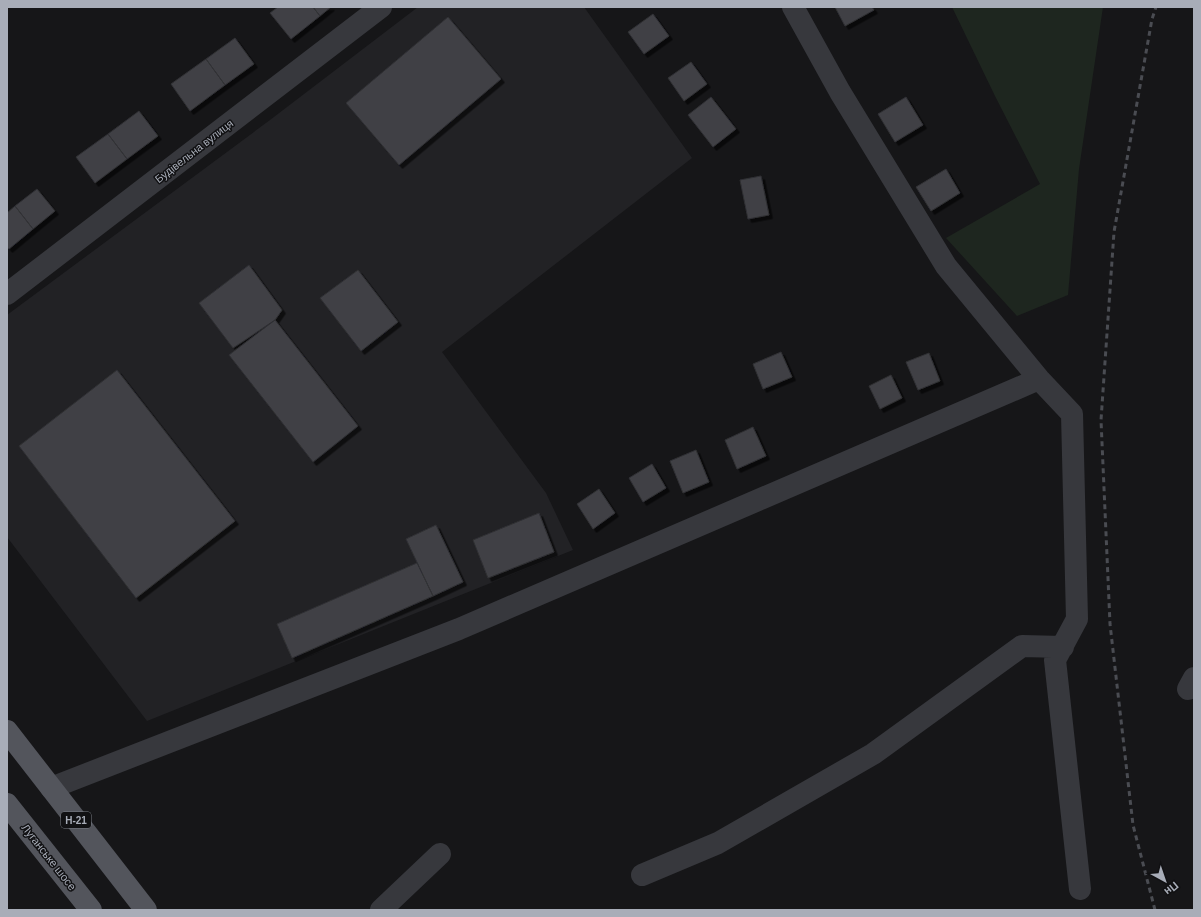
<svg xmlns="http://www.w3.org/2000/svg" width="1201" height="917" viewBox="0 0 1201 917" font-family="Helvetica,sans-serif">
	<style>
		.built { fill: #222225 }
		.green { fill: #1e261f }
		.building { fill: #404145; stroke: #303034; filter: url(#shadow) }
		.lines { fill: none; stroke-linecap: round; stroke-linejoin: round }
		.minor { stroke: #37383d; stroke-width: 22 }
		.primary { stroke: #53555c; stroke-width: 22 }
		.rail { stroke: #4a4c52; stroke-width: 3; stroke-dasharray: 5 4; stroke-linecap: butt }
		.labels { text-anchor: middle; stroke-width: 3; stroke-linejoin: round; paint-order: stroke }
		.shield { fill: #111113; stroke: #7b7e86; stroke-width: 1 }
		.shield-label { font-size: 10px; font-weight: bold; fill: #a8adb8 }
		.street-label { font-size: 11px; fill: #a8adb8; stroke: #111113 }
	</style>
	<defs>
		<filter id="shadow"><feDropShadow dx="3.5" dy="3.5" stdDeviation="0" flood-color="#0009"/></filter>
	</defs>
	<rect width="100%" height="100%" fill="#161618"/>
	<path class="built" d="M418 7H584L692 158 442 352 546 493 573 550 147 721 7 537V315L270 120Z"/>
	<path class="green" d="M952 7H1103L1079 169 1068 295 1017 316 946 238 1040 184 995 96Z"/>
	<path class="building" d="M278 7H313L320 16 291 39 270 13Z
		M313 7H331L320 16Z
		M835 7H872L874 10 845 26Z
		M653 14 669 36 644 54 628 32Z
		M448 17 501 79 399 165 346 103Z
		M235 38 254 64 225 85 206 59Z
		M206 59 225 85 190 111 171 84Z
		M691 62 707 84 684 101 668 78Z
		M711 97 736 129 713 147 688 115Z
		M906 97 923 125 895 142 878 114Z
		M139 111 158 136 127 159 108 134Z
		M108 134 127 159 95 183 76 157Z
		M946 169 960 193 931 211 916 187Z
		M761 176 769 215 748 219 740 180Z
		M37 189 55 211 33 229 15 206Z
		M15 206 33 229 9 249 7 247V213Z
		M249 265 282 310 275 320 233 348 199 303Z
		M358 270 398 322 361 351 320 298Z
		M275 320 358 426 313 462 229 355Z
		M781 352 792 377 763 389 753 364Z
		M929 353 940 381 918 390 906 362Z
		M117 370 235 521 136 598 19 446Z
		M891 375 902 398 880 409 869 386Z
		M753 427 766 456 737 469 725 440Z
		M696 450 709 482 683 493 670 461Z
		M652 464 666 488 643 502 629 478Z
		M599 489 615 513 593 529 577 504Z
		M539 513 554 552 488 578 473 540Z
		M436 525 463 582 433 596 406 539Z
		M417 563 433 596 292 658 277 624Z"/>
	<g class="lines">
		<path class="minor" d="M793 7 840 92 946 266 1039 379 1072 414 1077 619 1055 660 1080 889
			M7 294 381 7
			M1188 689 1194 678
			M51 788 459 629 1039 379
			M642 875 718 843 873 754 1022 646 1063 647
			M381 910 440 854"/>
		<path class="primary" d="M7 731 146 910
			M7 804 91 910"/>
		<path class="rail" d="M1155 910 1133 825 1110 624 1101 420 1114 232 1152 19 1156 7"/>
	</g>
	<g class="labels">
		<rect class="shield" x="61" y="812" width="30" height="16" rx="3"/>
		<g class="shield-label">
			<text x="76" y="824">Н-21</text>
		</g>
		<g class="street-label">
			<text transform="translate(194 151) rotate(-38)" y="4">Будівельна вулиця</text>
			<text transform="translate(49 857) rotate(52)" y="4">Луганське шосе</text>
		</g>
	</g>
	<rect width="1201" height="917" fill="none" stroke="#a8adb8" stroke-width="16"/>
	<g transform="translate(1165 881) rotate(140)" stroke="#111113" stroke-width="3" paint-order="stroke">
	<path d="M0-3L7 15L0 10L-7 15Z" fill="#a8adb8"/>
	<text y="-6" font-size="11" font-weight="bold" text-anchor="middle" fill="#a8adb8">Пн</text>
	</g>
</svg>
